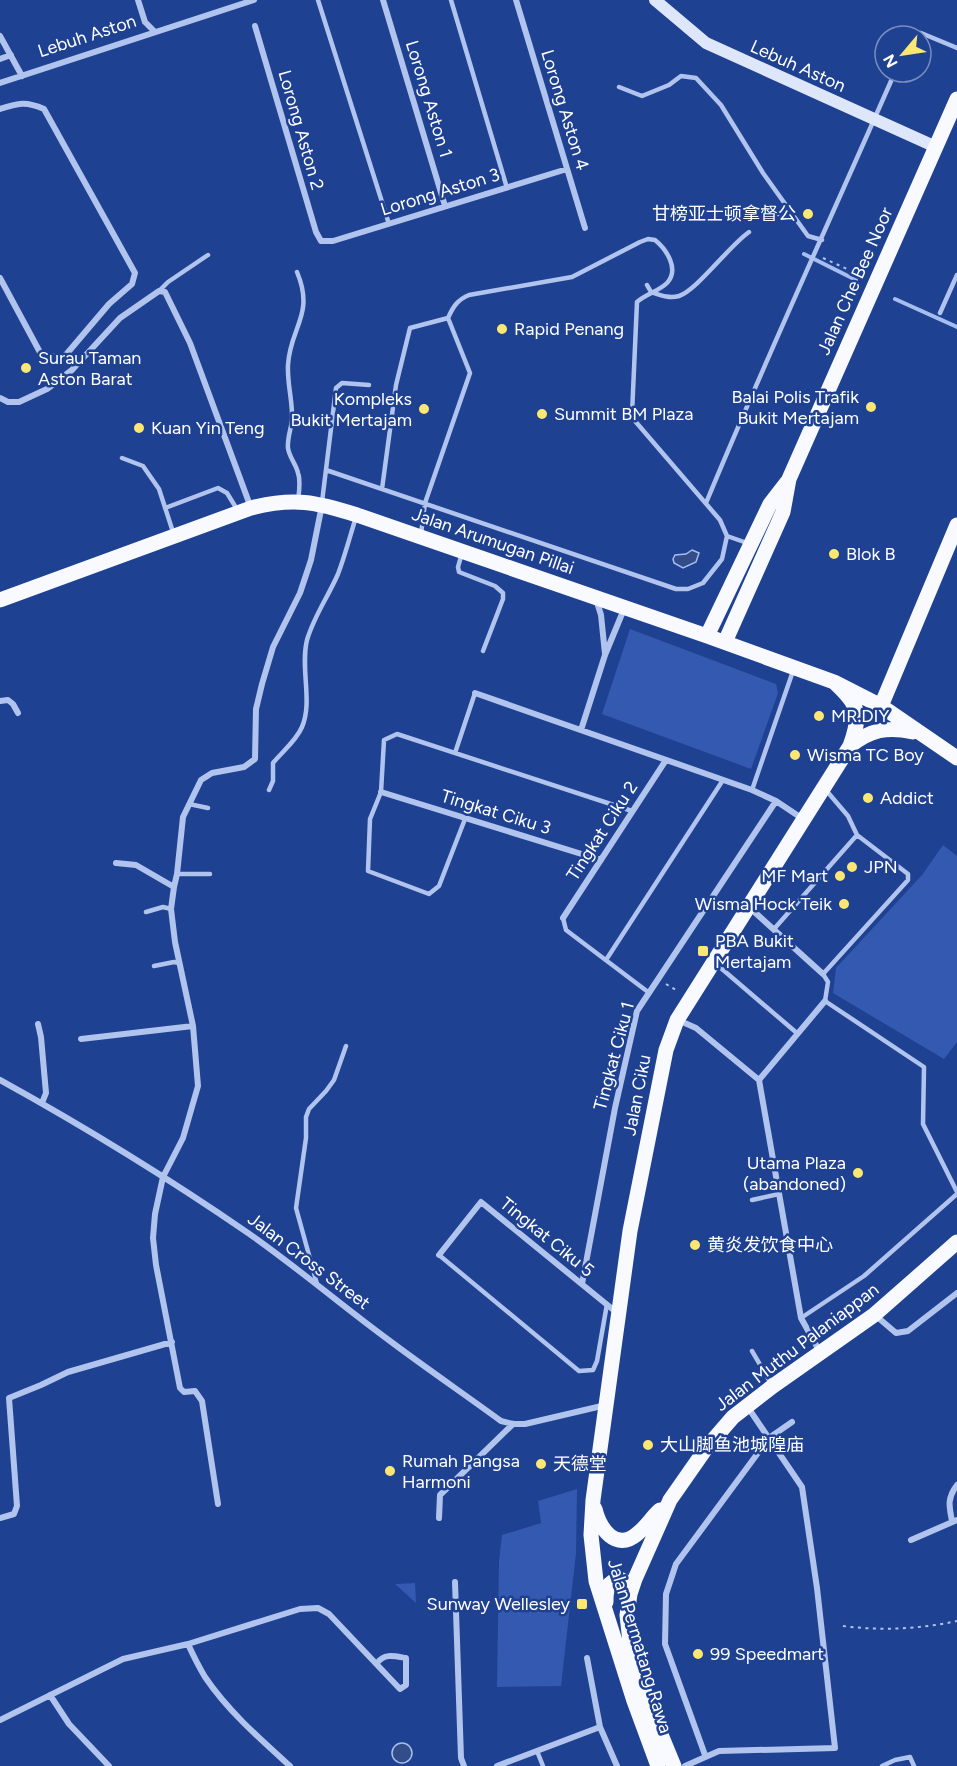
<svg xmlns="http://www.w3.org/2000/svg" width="957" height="1766" viewBox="0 0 957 1766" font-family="Figtree,'Noto Sans SC',sans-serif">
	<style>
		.green { fill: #335ab0 }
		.water { fill: #334d89; stroke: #a5bdef; stroke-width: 1.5 }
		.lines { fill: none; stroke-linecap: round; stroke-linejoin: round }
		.stream { stroke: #a5bdef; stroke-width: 4 }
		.path { stroke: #b1c4ee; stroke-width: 2; stroke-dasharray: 3 4.5; stroke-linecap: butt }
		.lane { stroke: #b1c4ee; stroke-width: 4.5 }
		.street { stroke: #b1c4ee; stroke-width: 6 }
		.secondary { stroke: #dee6fa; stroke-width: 12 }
		.primary { stroke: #f8faff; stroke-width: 15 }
		.poi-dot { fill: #fbe771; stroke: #1f4192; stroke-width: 2 }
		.labels { text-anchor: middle; stroke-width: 5; stroke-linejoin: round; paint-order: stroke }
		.street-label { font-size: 18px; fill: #fff; stroke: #1f4192 }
		.poi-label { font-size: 18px; fill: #fff; stroke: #1f4192; text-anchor: start }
	</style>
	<rect width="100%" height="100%" fill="#1f4192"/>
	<path class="green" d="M630 629 776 684 778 693 751 769 602 714Z
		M943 845 957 856V1042L944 1059 833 993 836 968 922 875Z
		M577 1489 576 1553 561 1686 497 1687 499 1561 502 1535 541 1523 538 1501Z
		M415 1583 416 1603 395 1584Z"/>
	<path class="water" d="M692 550 699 553 696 562 683 568 674 563 673 559 675 555 686 554Z
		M392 1753a10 10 0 1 1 20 0a10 10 0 1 1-20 0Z"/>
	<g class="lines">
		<path class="stream" d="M804 254 856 280
			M895 299 957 327"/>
		<path class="path" d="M823 258 858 274
			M666 984 676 990
			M843 1626C881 1631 920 1629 957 1621"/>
		<path class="lane" d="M318 0 389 224
			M451 0 507 188
			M912 36 921 33 957 48
			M619 87 642 96 669 85 681 76 696 78 721 105 763 173 808 236 822 240
			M778 214 789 207
			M297 272C315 315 290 327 288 365 287 384 293 402 292 420 291 429 287 439 288 448 289 457 296 464 298 473 301 481 299 492 298 501
			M647 285 651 292C660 295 669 299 679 296 697 290 729 246 749 232
			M159 291 168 282 208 255
			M940 313 957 275
			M122 458 143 466 159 489 173 532
			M326 470 676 589H688L703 583 722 559 727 536 720 520 635 421 632 414 637 302C646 294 659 291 667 283 680 269 666 249 655 240L648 239 640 242 572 277 469 295C457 300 453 307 448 318L470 373 425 503 421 534
			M382 489 396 385 410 328 448 318
			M322 502 336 388 342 383 369 385
			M706 503C766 358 832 216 895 72
			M165 508 218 488 227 493 238 511
			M727 536 747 543
			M462 553 458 567 459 572 495 586 503 593V599L483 651
			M455 753 475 693
			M825 789 848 816 857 835 908 874V880L823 974 828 982 825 1001 924 1067 923 1124 957 1192
			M269 790 273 781V763C282 752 296 741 302 727 313 702 300 668 307 640 314 616 328 597 338 574 345 556 350 536 356 517
			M752 790 793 671
			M189 804 208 808
			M465 819 439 886 429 894 368 871 370 819 381 792 384 740 397 734 632 811
			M177 874H210
			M146 912 163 907 171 909
			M563 918 566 930 648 992
			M774 929 857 835
			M606 960 723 780
			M715 963 798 1034
			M154 966 174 962 179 963
			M752 1200 779 1194
			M439 1255 579 1371 593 1370 597 1361 607 1304
			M317 1284 296 1208 306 1138V1117L309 1109 326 1091 334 1080 346 1046
			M801 1318 864 1276 957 1194
			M752 1351 772 1385
			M537 1751 543 1766
			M882 1766 895 1760 910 1757 914 1766"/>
		<path class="street" d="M138 0 145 22 155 32
			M383 0 445 206
			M516 0 585 228
			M255 26 316 232 321 241H333L567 169
			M0 36 22 76
			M0 59 11 55
			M0 83 254 0
			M0 109C18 103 26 101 44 109L135 273 132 284 109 304 64 357 42 356 0 278
			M0 398 8 402H19L47 389 72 370 120 318 159 291 165 292 190 343 251 508
			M596 599 601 615 605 654
			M475 693 752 790 776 801 803 819
			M0 701 8 700 13 704 18 713
			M581 730 605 655 624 609
			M381 792 601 860
			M116 863 136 865 174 887
			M750 908 823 974
			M563 918 666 760
			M678 1020 696 1028 759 1080
			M38 1024 41 1037 46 1093 42 1103
			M81 1039 193 1026
			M0 1080C85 1127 168 1178 248 1233 297 1267 342 1306 390 1341 426 1368 464 1394 501 1421L513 1424H525L606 1405
			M759 1080 801 1318 820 1352
			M759 1080 825 1001
			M439 1255 481 1202 616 1312
			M582 1284 615 1108 637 1011 776 801
			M875 1315 896 1333 908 1331 957 1293
			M218 1504 202 1401 195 1391 184 1392 180 1388 156 1265 153 1238 155 1214 163 1177 183 1138 198 1086 193 1026 175 942 171 909 174 887 177 874 183 817 201 780 212 773 244 767 255 759 256 709 262 684 273 647 300 593 311 560 322 505
			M0 1518 14 1514 17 1506 9 1398 41 1385 68 1372 172 1342
			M439 1518 440 1495 513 1424
			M952 1521C949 1506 947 1498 957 1485
			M911 1540 957 1520
			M455 1582 461 1758 464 1766
			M188 1644C193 1655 199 1667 205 1677 228 1711 260 1739 290 1766
			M587 1658 600 1727 617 1766
			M50 1695 69 1724 109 1766
			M0 1720 123 1659 188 1644 300 1609 318 1608 329 1614 400 1689 406 1685V1658C394 1656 385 1653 377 1663
			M705 1755 665 1644 666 1594 676 1564 769 1438 792 1422
			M497 1766 600 1727
			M685 1766 719 1751 835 1748 817 1588 802 1487 747 1406"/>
		<path class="secondary" d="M655 0 706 43 936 147"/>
		<path class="primary" d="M0 600 251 508C294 497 316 502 357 515L707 636 834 682 881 706 957 758
			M707 636 770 504 787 482
			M725 642 783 512 789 479 957 99
			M881 706 957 525
			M850 746C870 730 887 726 913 732
			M595 1509C600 1529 616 1552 637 1534 646 1527 652 1517 660 1510
			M606 1602C606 1590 607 1581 620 1579L627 1583 630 1594
			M658 1766 634 1701 596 1581 591 1535 593 1500 630 1231 666 1050 677 1020 850 746C862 713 859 705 834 682
			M674 1766 655 1720 637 1671 630 1642 627 1615 630 1594 635 1579 670 1500 707 1447 733 1417 773 1386 874 1315 957 1242"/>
	</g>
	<g class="poi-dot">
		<circle cx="808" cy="214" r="6"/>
		<circle cx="502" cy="329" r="6"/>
		<circle cx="26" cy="368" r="6"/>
		<circle cx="871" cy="407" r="6"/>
		<circle cx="424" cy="409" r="6"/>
		<circle cx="542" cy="414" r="6"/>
		<circle cx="139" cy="428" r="6"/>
		<circle cx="834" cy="554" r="6"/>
		<circle cx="819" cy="716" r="6"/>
		<circle cx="795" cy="755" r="6"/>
		<circle cx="868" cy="798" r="6"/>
		<circle cx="852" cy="867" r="6"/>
		<circle cx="840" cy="876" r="6"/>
		<circle cx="844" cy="904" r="6"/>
		<rect x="697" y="945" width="12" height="12" rx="3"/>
		<circle cx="858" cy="1173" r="6"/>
		<circle cx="695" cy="1245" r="6"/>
		<circle cx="648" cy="1445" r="6"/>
		<circle cx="541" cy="1464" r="6"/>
		<circle cx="390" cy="1471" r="6"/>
		<rect x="576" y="1598" width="12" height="12" rx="3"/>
		<circle cx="698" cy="1654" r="6"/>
	</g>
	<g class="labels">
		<g class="street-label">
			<text transform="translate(87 36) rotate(-18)" y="6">Lebuh Aston</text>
			<text transform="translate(798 66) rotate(24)" y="6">Lebuh Aston</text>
			<text transform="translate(429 99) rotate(73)" y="6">Lorong Aston 1</text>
			<text transform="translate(565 110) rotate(73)" y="6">Lorong Aston 4</text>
			<text transform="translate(301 130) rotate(74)" y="6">Lorong Aston 2</text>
			<text transform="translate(440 192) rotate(-17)" y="6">Lorong Aston 3</text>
			<text transform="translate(855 281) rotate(-66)" y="6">Jalan Che Bee Noor</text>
			<text transform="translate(493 541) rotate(19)" y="6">Jalan Arumugan Pillai</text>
			<text transform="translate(496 812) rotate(17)" y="6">Tingkat Ciku 3</text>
			<text transform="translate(602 831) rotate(-57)" y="6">Tingkat Ciku 2</text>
			<text transform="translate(614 1056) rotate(-75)" y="6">Tingkat Ciku 1</text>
			<text transform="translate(637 1095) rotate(-79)" y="6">Jalan Ciku</text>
			<text transform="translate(547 1237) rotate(39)" y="6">Tingkat Ciku 5</text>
			<text transform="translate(309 1261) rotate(37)" y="6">Jalan Cross Street</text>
			<text transform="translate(797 1347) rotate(-37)" y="6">Jalan Muthu Palaniappan</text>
			<text transform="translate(640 1646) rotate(73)" y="6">Jalan Permatang Rawa</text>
		</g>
		<g class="poi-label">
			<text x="796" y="220" text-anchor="end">甘榜亚士顿拿督公</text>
			<text x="514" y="335">Rapid Penang</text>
			<text x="38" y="364">Surau Taman<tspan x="38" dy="21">Aston Barat</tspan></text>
			<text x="859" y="403" text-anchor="end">Balai Polis Trafik<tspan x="859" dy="21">Bukit Mertajam</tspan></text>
			<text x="412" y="405" text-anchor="end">Kompleks<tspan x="412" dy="21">Bukit Mertajam</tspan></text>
			<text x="554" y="420">Summit BM Plaza</text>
			<text x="151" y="434">Kuan Yin Teng</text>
			<text x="846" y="560">Blok B</text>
			<text x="831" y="722">MR.DIY</text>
			<text x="807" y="761">Wisma TC Boy</text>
			<text x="880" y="804">Addict</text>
			<text x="864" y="873">JPN</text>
			<text x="828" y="882" text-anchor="end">MF Mart</text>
			<text x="832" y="910" text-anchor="end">Wisma Hock Teik</text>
			<text x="715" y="947">PBA Bukit<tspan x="715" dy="21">Mertajam</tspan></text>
			<text x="846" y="1169" text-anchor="end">Utama Plaza<tspan x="846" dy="21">(abandoned)</tspan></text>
			<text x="707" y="1251">黄炎发饮食中心</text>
			<text x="660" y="1451">大山脚鱼池城隍庙</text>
			<text x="402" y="1467">Rumah Pangsa<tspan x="402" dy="21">Harmoni</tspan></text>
			<text x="553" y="1470">天德堂</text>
			<text x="570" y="1610" text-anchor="end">Sunway Wellesley</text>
			<text x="710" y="1660">99 Speedmart</text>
		</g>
	</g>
	<g transform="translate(903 54) rotate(241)"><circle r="28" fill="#1f4192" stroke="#798dbe" stroke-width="1.5"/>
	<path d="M0-4.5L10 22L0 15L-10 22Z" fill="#fbe771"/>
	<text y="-9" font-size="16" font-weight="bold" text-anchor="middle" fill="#ffffff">N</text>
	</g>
</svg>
